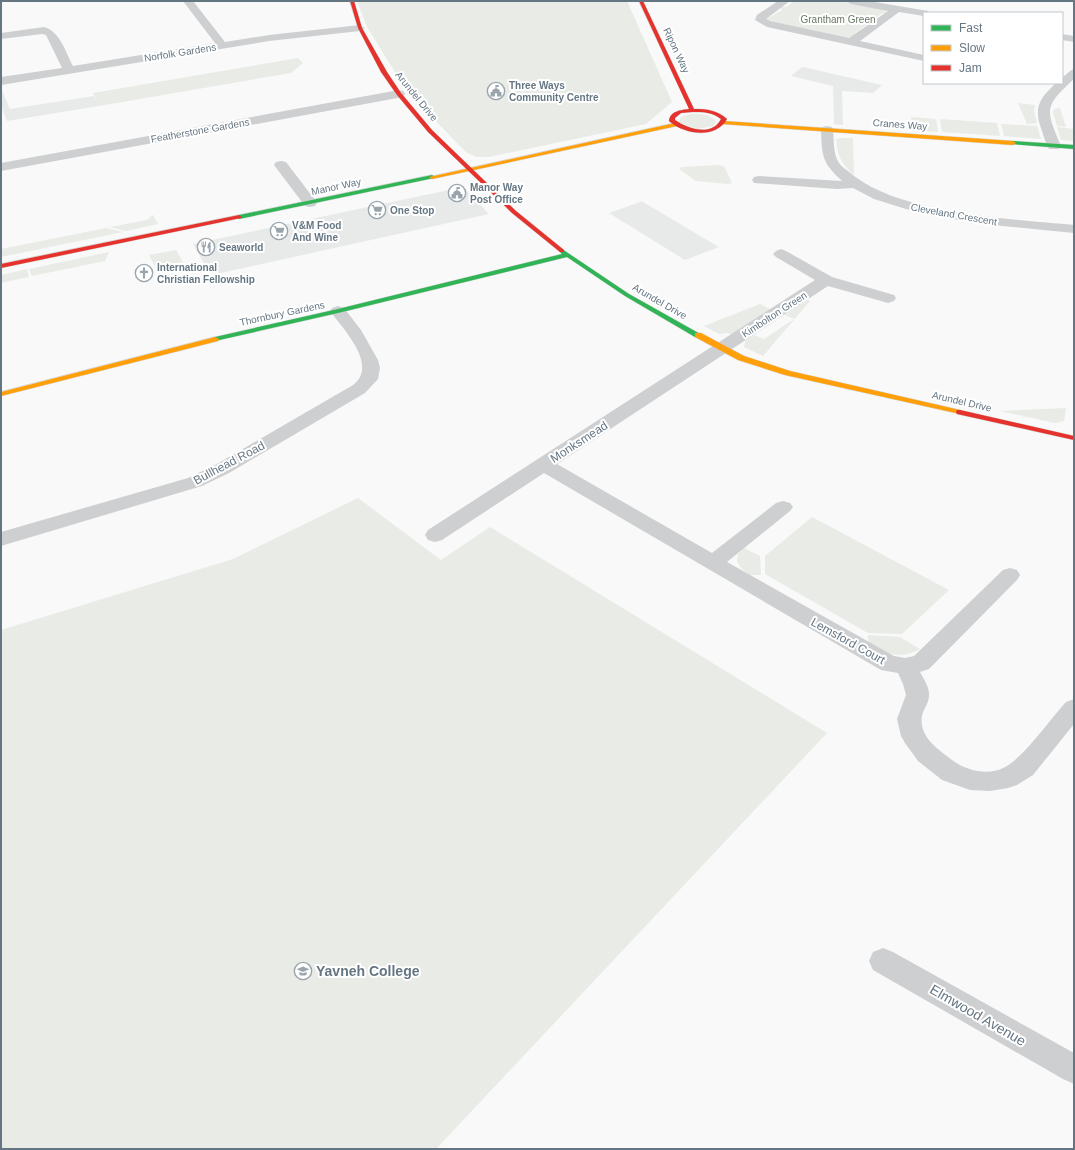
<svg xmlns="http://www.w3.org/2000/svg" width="1075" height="1150" viewBox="0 0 1075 1150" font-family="Helvetica,sans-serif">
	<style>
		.built { fill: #e8e9e9 }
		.green { fill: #e8ebe6 }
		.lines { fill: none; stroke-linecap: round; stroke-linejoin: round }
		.fast-casing { stroke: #d5d6d7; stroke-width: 1 }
		.slow-casing { stroke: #d5d6d7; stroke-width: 1 }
		.jam-casing { stroke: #d5d6d7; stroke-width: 1 }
		.street { fill: #cecfd0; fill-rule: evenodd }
		.fast { fill: #30b455; fill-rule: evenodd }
		.slow { fill: #ff9f0a; fill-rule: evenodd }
		.jam { fill: #e5322d; fill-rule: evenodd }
		.labels { text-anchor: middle; stroke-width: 4; stroke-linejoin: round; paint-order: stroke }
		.far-park-label { font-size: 10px; fill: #687a64; stroke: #fff }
		.far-street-label { font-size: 10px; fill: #657683; stroke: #fff }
		.far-poi-label { font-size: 10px; font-weight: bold; fill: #657683; stroke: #fff; text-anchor: start }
		.street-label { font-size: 12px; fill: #657683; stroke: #fff }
		.near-poi-label { font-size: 14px; font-weight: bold; fill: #657683; stroke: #fff; text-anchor: start }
		.near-street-label { font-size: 14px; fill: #657683; stroke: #fff }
	</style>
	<rect width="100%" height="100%" fill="#f9f9f9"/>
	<path class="built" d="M802 67H803L882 85 873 93 842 91 843 125 834 124 833 86 791 76Z
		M1 88 10 109 94 96 99 106 7 121 1 106Z
		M463 187 489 214 216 274 209 272 193 244Z
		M643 201V202L719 247 685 260 609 213Z"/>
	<path class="green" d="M357 1H627L672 102 646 124 489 157H477L467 153 408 93 367 27Z
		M794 1C809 1 882 0 887 13H882L871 22 874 23 867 24 854 34 857 36 846 38 765 20V17H770L782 10 780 7H786Z
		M298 58 303 63 291 73 99 106 93 93Z
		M1018 103 1035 105 1034 111 1037 123 1027 124Z
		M1060 108 1066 127 1057 126 1053 112 1054 109Z
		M690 114C699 114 711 113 716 122L713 126 697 129 679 122 681 117Z
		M911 117 936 119 938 132 912 130Z
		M940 119 997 123 1000 136 942 132Z
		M1001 124 1037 126 1041 139 1004 136Z
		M1057 127 1074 129V141L1061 140Z
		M843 138H853L854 175C841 163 838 157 836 139Z
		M718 165 724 166 732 183 728 184 696 181 679 169 682 167Z
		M153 215 158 224 126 231 110 227 147 220Z
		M106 228 123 232 1 257V249Z
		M176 250 183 262 167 265 168 267H173L175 271 159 274 149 255Z
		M109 252 105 261 32 276 29 269Z
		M27 269 29 277 1 283V275Z
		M807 300 810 301 763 356 744 347 746 340 754 335 764 339 794 319 785 315Z
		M760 304 772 310 733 336 728 333 719 334 704 326Z
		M1066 408 1064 421 1055 423 1000 411Z
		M358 498 441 560 490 527 827 733 436 1149H1V630L233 559Z
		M812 517 949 590 902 634 868 633 765 574V556Z
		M744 548 760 556 761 575H749L741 568 737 561 738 554Z
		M868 635 900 637 920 649C899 660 887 654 868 643Z"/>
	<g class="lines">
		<defs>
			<path id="fast" d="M1013 141 1074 145V149L1011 144 1010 143Z
				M432 175 435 177 434 178 239 219 236 217 239 215Z
				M562 249 629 294 702 335 698 337H695L625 296 567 257 338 313 215 341 211 339 215 337 338 309 562 254 559 251Z"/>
			<path id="slow" d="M724 121 1013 141 1016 143 1013 145 722 124V122Z
				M675 123 677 124V126L432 179 429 177Z
				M695 333H701L744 356 790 371 960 410 964 412 960 414 785 375 738 360 695 337Z
				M215 337 219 339 218 341 1 396V392Z"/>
			<path id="jam" d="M350 1H354L362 28 387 72 401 93 432 130 516 211 564 250V252H560L512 213 428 132 397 95 381 72 358 28Z
				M639 1H643L694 109C707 109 717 110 727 119 716 139 685 135 669 121 670 111 681 110 689 109ZM692 112C704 112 712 112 721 119 712 137 688 129 675 120V118L681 113Z
				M239 215 242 217 241 218 1 268V264Z
				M957 410H960L1074 436V440L957 414 956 412Z"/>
		</defs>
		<use href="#fast" class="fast-casing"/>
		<use href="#slow" class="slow-casing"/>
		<use href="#jam" class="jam-casing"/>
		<path class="street" d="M183 1H193L225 42 269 35 360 25 365 28 360 31 269 41 1 85V77L62 68 46 35 42 34 1 39V33L44 27C60 31 66 53 73 66L215 43Z
			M778 1H790L766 19 770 21 849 38 888 11 851 4 846 1H869L928 11 929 13H924V16L899 12 860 41 924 55V61L767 27 755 20 757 15Z
			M1062 34 1074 36V42L1062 40Z
			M1074 69V79C1043 107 1046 110 1061 146L1059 149H1049C1046 144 1044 137 1042 131 1033 108 1039 99 1056 83H1062V78L1070 71Z
			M399 90 403 91 405 94 403 97 1 171V163Z
			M827 126 832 127 833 130C834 140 833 154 839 163 841 166 845 169 848 171 895 214 1011 219 1074 225V233L982 224 946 218 906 209 874 199 853 188 837 189 754 183 752 180 754 177 759 176 842 181C822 162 822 157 821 130L822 127Z
			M281 161 286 162 315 200 317 203 315 206 310 207 305 206 274 165 276 162Z
			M781 249 786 251 832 277 894 295 896 298 894 301 888 303 828 286 557 464 712 553 776 503 783 501 790 503 793 507 790 511 727 562 894 656 905 658 914 656 1003 570 1010 568 1017 570 1020 575 1017 580 929 669 920 672C923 678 929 686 929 694 930 707 916 712 924 732 929 744 942 752 952 760 965 770 987 776 1003 768 1022 760 1051 718 1066 702L1074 699V724L1033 775 1017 785 1008 788 990 791 970 790 942 780 918 761 905 743 901 736 897 719 906 695 903 684 898 673 881 670 544 473 442 540 435 542 428 540 425 535 428 530 815 280 776 257 773 254 776 251Z
			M338 306 344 308 361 330 378 360 380 368 378 379 365 393 229 473 202 486 1 546V532L188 478 215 465 353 385C379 365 343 329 330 311L332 308Z
			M883 948 893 952 1074 1053V1084L1063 1079 873 970 869 961 873 952Z"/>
		<use href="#fast" class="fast"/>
		<use href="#slow" class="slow"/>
		<use href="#jam" class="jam"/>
	</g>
	<defs>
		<symbol id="civic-ring" viewBox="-11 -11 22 22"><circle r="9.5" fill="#fff" stroke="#99a4ac" stroke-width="1.5"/><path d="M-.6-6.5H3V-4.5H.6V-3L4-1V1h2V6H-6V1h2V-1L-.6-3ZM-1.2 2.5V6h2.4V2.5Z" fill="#99a4ac"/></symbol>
		<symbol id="supermarket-ring" viewBox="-11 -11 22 22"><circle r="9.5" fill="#fff" stroke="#99a4ac" stroke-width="1.5"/><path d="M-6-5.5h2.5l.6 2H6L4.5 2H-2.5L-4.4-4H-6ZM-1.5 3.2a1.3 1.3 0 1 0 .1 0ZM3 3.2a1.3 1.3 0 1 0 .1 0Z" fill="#99a4ac"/></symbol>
		<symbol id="restaurant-ring" viewBox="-11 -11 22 22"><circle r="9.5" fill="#fff" stroke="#99a4ac" stroke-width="1.5"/><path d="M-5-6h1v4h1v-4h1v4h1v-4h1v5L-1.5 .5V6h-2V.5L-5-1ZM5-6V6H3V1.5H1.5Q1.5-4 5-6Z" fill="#99a4ac"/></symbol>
		<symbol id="church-ring" viewBox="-11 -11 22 22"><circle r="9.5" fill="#fff" stroke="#99a4ac" stroke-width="1.5"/><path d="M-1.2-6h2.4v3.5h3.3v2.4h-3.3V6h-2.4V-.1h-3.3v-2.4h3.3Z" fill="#99a4ac"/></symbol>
		<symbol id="school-ring" viewBox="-11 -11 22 22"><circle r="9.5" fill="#fff" stroke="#99a4ac" stroke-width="1.5"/><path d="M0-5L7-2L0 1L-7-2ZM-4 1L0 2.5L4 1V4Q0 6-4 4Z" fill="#99a4ac"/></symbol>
	</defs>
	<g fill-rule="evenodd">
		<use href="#civic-ring" x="486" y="81" width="20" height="20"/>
		<use href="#civic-ring" x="447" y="183" width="20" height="20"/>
		<use href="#supermarket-ring" x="367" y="200" width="20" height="20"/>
		<use href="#supermarket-ring" x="269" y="221" width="20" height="20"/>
		<use href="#restaurant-ring" x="196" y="237" width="20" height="20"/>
		<use href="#church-ring" x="134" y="263" width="20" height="20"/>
		<use href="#school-ring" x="293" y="961" width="20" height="20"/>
	</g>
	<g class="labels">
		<g class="far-park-label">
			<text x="838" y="23">Grantham Green</text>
		</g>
		<g class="far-street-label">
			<text transform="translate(677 50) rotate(65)" y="4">Ripon Way</text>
			<text transform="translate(180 52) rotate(-9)" y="4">Norfolk Gardens</text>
			<text transform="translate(417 96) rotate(51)" y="4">Arundel Drive</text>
			<text transform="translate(900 124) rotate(4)" y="4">Cranes Way</text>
			<text transform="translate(200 130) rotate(-10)" y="4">Featherstone Gardens</text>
			<text transform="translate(336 186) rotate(-12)" y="4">Manor Way</text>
			<text transform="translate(954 214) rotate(10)" y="4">Cleveland Crescent</text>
			<text transform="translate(660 301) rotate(30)" y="4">Arundel Drive</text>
			<text transform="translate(282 313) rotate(-12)" y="4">Thornbury Gardens</text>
			<text transform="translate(774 314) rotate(-33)" y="4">Kimbolton Green</text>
			<text transform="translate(962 401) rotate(13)" y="4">Arundel Drive</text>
		</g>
		<g class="far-poi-label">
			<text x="509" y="89">Three Ways<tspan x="509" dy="12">Community Centre</tspan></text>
			<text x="470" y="191">Manor Way<tspan x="470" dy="12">Post Office</tspan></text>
			<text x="390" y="214">One Stop</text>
			<text x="292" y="229">V&amp;M Food<tspan x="292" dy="12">And Wine</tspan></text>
			<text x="219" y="251">Seaworld</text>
			<text x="157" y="271">International<tspan x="157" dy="12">Christian Fellowship</tspan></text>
		</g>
		<g class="street-label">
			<text transform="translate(579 442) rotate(-33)" y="4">Monksmead</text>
			<text transform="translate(229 463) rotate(-28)" y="4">Bullhead Road</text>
			<text transform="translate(848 641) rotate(29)" y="4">Lemsford Court</text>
		</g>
		<g class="near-poi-label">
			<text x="316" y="976">Yavneh College</text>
		</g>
		<g class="near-street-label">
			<text transform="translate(978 1015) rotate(30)" y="5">Elmwood Avenue</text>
		</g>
	</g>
	<rect width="1075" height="1150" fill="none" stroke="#657683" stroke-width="4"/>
	<rect x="923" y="12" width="140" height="72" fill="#ffffff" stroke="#c1c8cd"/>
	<rect x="931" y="25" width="20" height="6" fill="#30b455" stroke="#c1c8cd"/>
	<text x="959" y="32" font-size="12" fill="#657683">Fast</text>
	<rect x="931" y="45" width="20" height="6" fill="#ff9f0a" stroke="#c1c8cd"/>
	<text x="959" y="52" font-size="12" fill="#657683">Slow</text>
	<rect x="931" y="65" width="20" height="6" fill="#e5322d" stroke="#c1c8cd"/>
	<text x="959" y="72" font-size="12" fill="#657683">Jam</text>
</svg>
